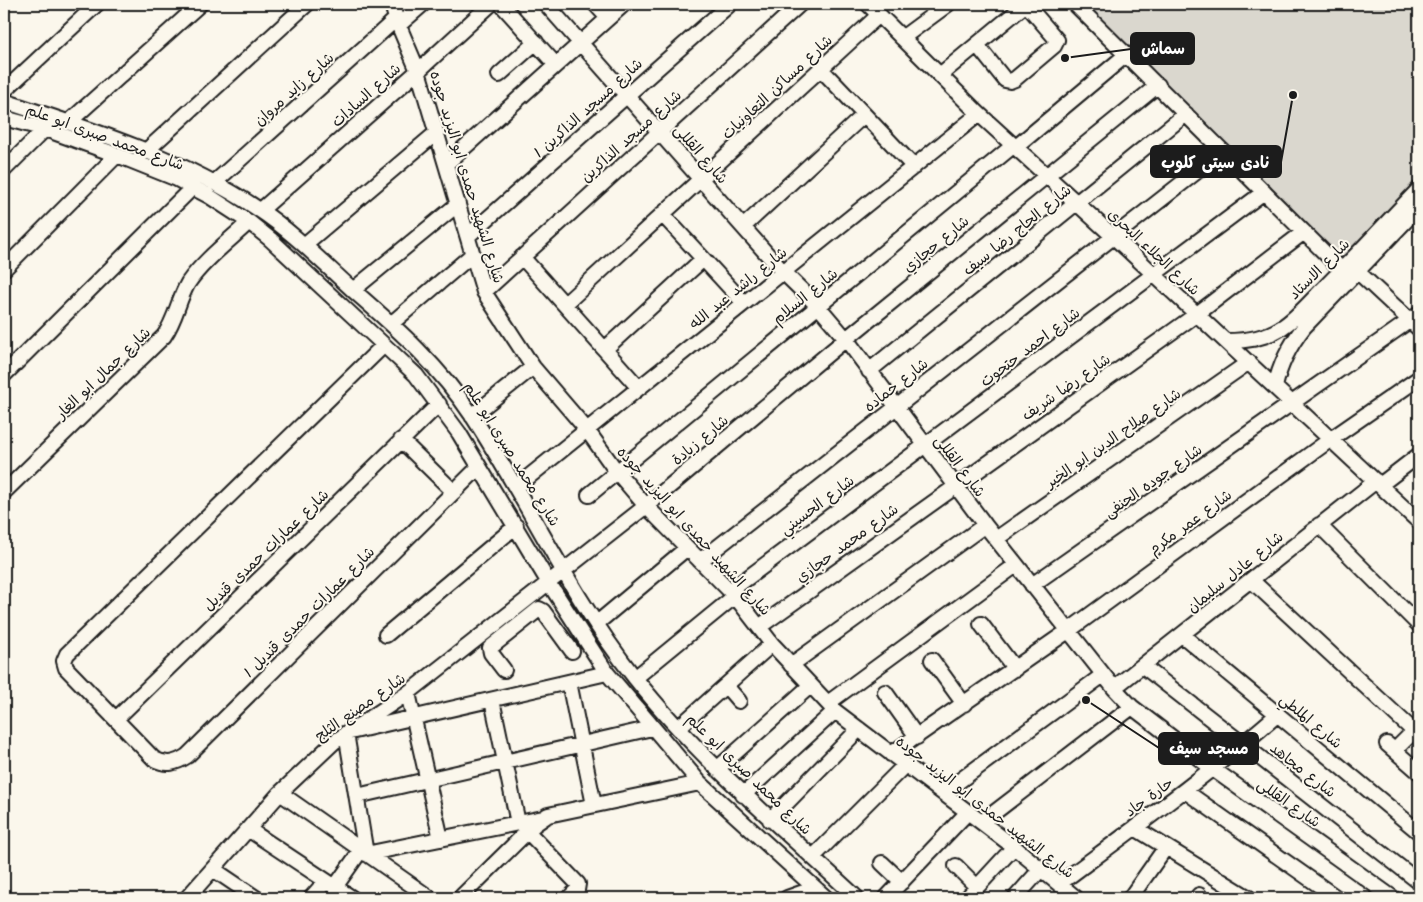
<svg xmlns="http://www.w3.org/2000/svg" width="1423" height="902" viewBox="0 0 1423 902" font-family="Kalam,'Playpen Sans Arabic',sans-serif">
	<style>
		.green { fill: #dad7ce; stroke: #7b7a75 }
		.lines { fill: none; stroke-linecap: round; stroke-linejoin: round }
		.minor-casing { stroke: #1c1c1c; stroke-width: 18 }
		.minor { stroke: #fbf7ec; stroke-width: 14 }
		.labels { text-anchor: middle; stroke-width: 4; stroke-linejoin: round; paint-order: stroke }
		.street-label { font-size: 15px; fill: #1c1c1c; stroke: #fbf7ec }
		.leader { fill: none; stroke: #1c1c1c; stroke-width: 2 }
		.callout-dot { fill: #1c1c1c; stroke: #fbf7ec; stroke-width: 2 }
		.callout { fill: #1c1c1c; stroke: #1c1c1c; stroke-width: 2 }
		.callout-label { font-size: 16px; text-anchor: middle; font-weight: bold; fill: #fff }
	</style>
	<rect width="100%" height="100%" fill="#fbf7ec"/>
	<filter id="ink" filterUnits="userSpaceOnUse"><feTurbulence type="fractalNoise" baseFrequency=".02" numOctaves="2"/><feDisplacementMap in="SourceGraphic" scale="10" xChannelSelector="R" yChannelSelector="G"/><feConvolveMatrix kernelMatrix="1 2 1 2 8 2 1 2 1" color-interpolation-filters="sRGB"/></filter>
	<g filter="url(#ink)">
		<path class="green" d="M1075 4H1419V198L1342 270Z"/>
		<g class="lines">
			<defs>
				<path id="minor" d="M392 4 396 19 418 71 484 292 533 367 587 430 617 472 646 506 735 596 772 644 835 711 1014 847 1076 898
					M501 4 556 65
					M546 4 743 227 783 272 818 306 846 339 985 525 1114 688 1132 707 1213 769 1393 898
					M595 4 608 18
					M868 4 979 114 1114 237 1419 522
					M1075 4 1342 270
					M399 25 423 4
					M902 38 948 4
					M821 69 914 167
					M499 75 536 42
					M940 75 1026 4 1057 40 1054 46 1015 79 1010 81 1005 80 977 45
					M4 91 97 4
					M4 101C90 129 182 158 258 209 293 232 323 263 354 291 399 330 440 367 473 417 529 503 571 597 635 678 700 760 781 827 857 898
					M4 118 45 129 117 155 177 179 209 196 249 222 270 239 384 345 416 375 459 433 549 583 607 673 700 783 826 898
					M69 122 200 4
					M1016 147 1126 55
					M145 152 307 4
					M446 164 624 4
					M4 170 45 129
					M214 183 396 19
					M261 210 418 71 491 4
					M662 214 744 303
					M743 227 864 115
					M468 236 730 4
					M304 245 436 133
					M522 257 639 388
					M4 269 117 155
					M1358 272 1419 329
					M353 290 458 204
					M484 292 800 4
					M565 304 879 15
					M392 323 473 254
					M1226 341C1245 341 1264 339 1281 328 1297 318 1310 302 1323 289 1356 256 1387 222 1419 189
					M384 345 67 654 64 661 66 668 154 759C167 766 176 763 187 756L479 467
					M605 349 703 259
					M869 371 1186 114
					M4 375 193 187
					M1275 387C1280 364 1289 346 1304 327L1419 207
					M472 416 533 367
					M401 440 454 492
					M1380 485 1419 455
					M516 487 979 114
					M4 492 164 336C176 319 178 300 188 283 202 262 230 240 249 222
					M589 495 1014 145
					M1319 525 1419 625
					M996 539 1249 362
					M700 561 1223 151
					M1251 580 1419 736
					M1032 585 1419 314
					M730 591 1264 192
					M596 624 687 548
					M981 624 1015 669
					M759 627 1197 314 1304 232
					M386 635 516 526
					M1182 635 1419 832
					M932 660 964 704
					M791 665 985 525
					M1143 666 1419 882
					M504 670 491 653 490 648 539 609 543 611 572 651
					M635 678 735 596
					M569 682 594 805
					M726 686 739 701
					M1114 688 1376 481
					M885 692 917 737
					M408 693 441 839
					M492 700 518 823
					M828 703 1016 565
					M116 719 439 404
					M678 728 772 644
					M1387 744 1419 772
					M1395 750 1414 731
					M891 754 1068 631 1331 439 1419 378
					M717 769 810 686
					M1185 791 1337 898
					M280 793 430 898
					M943 793 1103 675
					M743 795 835 711
					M357 796 652 728
					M543 818 366 854 346 733 607 673
					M770 820 859 729
					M982 822 1132 707
					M1135 828 1249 898
					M248 829 352 898
					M527 831 578 884 577 890 569 898
					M813 857 905 765
					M882 863 902 882
					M956 866 977 887
					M213 869 256 898
					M1059 884C1133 829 1208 775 1278 714
					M335 887 361 850
					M187 898 280 793 334 742 408 693 646 506 846 339 1158 85
					M311 898 326 881
					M460 898 535 824 548 815 700 783
					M787 898 815 888
					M886 898 968 812
					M967 898 1014 847
					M1015 898 1041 869
					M1130 898 1166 847
					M1197 898 1199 895"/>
			</defs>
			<use href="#minor" class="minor-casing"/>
			<use href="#minor" class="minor"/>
		</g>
	</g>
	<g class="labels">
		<g class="street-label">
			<text transform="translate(777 87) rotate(-43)" y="5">شارع مساكن التعاونيات</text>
			<text transform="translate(294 89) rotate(-42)" y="5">شارع زايد مروان</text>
			<text transform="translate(366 95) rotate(-42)" y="5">شارع السادات</text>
			<text transform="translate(588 108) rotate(-42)" y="5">شارع مسجد الذاكرين 1</text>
			<text transform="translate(631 136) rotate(-42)" y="5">شارع مسجد الذاكرين</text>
			<text transform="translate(105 137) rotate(20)" y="5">شارع محمد صبرى ابو علم</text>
			<text transform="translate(701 154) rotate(49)" y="5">شارع القللى</text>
			<text transform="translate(467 177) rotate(73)" y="5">شارع الشهيد حمدى ابو اليزيد جوده</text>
			<text transform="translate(1017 230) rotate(-39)" y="5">شارع الحاج رضا سيف</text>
			<text transform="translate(936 244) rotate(-39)" y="5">شارع حجازي</text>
			<text transform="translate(1154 252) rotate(43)" y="5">شارع الجلاء البحرى</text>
			<text transform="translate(1319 269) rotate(-45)" y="5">شارع الاستاد</text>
			<text transform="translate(738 288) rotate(-39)" y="5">شارع راشد عبد الله</text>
			<text transform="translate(805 296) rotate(-39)" y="5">شارع السلام</text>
			<text transform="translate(1030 347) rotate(-37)" y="5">شارع احمد حتحوت</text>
			<text transform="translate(103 373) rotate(-44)" y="5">شارع جمال ابو الغار</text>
			<text transform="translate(896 385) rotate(-38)" y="5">شارع حماده</text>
			<text transform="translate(1066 387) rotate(-35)" y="5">شارع رضا شريف</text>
			<text transform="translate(1113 438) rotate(-35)" y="5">شارع صلاح الدين ابو الخير</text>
			<text transform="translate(700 440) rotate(-40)" y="5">شارع زيادة</text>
			<text transform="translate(512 454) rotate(58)" y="5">شارع محمد صبرى ابو علم</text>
			<text transform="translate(960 466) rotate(53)" y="5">شارع القللى</text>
			<text transform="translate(1153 481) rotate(-35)" y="5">شارع جوده الحنفى</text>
			<text transform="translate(817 505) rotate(-37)" y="5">شارع الحسيني</text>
			<text transform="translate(1190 522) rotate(-36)" y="5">شارع عمر مكرم</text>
			<text transform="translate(694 531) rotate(48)" y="5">شارع الشهيد حمدى ابو اليزيد جوده</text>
			<text transform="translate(847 543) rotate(-36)" y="5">شارع محمد حجازي</text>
			<text transform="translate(266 550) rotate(-44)" y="5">شارع عمارات حمدى قنديل</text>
			<text transform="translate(1235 572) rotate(-39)" y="5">شارع عادل سليمان</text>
			<text transform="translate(309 612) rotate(-45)" y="5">شارع عمارات حمدى قنديل 1</text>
			<text transform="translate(360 707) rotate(-35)" y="5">شارع مصنع الثلج</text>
			<text transform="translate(1311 721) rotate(40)" y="5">شارع الملطي</text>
			<text transform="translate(1303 770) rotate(38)" y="5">شارع مجاهد</text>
			<text transform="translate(749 774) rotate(44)" y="5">شارع محمد صبرى ابو علم</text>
			<text transform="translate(1149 797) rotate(-36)" y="5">حارة جاد</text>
			<text transform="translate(1289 803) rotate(35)" y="5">شارع القللى</text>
			<text transform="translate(985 807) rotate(38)" y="5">شارع الشهيد حمدى ابو اليزيد جوده</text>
		</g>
	</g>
	<path class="leader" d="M1065 58L1131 49M1293 95L1281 162M1086 700L1159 748"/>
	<g class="callout-dot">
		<circle cx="1065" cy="58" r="5"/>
		<circle cx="1293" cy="95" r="5"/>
		<circle cx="1086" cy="700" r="5"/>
	</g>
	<g class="callout">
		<rect x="1131" y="33" width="63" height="31" rx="5"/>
		<rect x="1151" y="146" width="130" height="31" rx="5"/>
		<rect x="1159" y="733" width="99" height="31" rx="5"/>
	</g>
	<g class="callout-label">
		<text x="1163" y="54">سماش</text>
		<text x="1216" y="168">نادى سيتى كلوب</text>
		<text x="1209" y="754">مسجد سيف</text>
	</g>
	<rect width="1423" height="902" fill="none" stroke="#fbf7ec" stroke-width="20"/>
	<rect x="10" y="10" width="1403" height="882" fill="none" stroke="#1c1c1c" stroke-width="2" filter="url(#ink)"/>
</svg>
